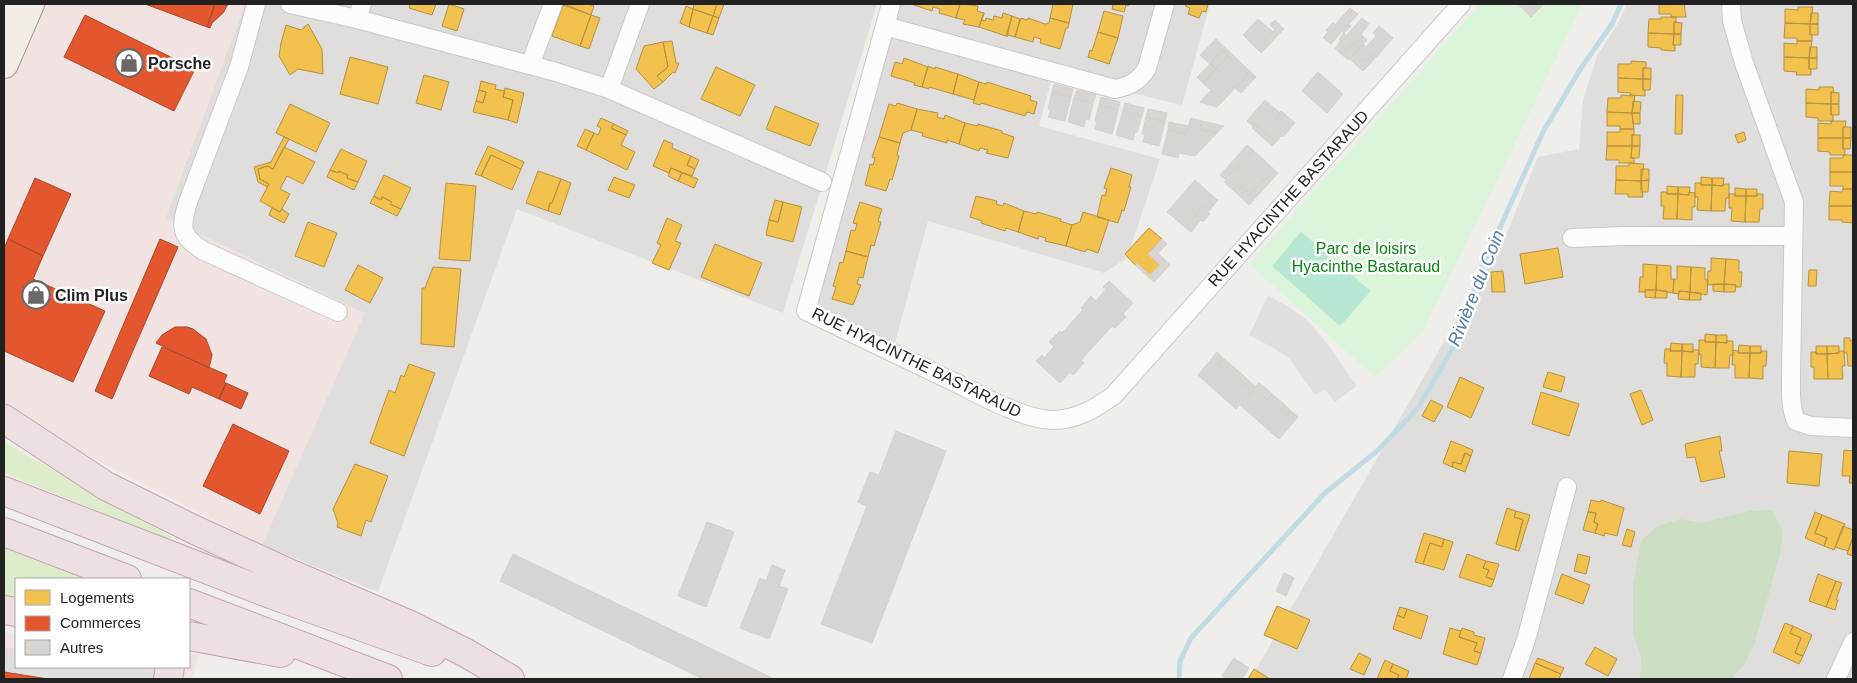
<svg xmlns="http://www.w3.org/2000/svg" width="1857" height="683" viewBox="0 0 1857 683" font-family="Arial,sans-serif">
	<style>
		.residential { fill: #dfdedc }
		.commercial { fill: #f1e3e1 }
		.grass { fill: #ddeccb }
		.forest { fill: #cbdec1 }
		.park { fill: #daf5da }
		.pitch { fill: #b7e6d2 }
		.parking { fill: #e0dfde }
		.homes { fill: #f2c14e; stroke: #b49141 }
		.shops { fill: #e4572e; stroke: #aa472a }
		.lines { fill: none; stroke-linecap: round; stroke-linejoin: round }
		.stream { stroke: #bfdbe3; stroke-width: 5 }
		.building { fill: #d7d4d2; stroke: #d3d0cc }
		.street-casing { stroke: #c9c8c7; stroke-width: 20 }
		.primary-casing { stroke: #a79c86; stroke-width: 30 }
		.highway-casing { stroke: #c5a2ac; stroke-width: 30 }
		.street { stroke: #fdfcfc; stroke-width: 18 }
		.primary { stroke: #f3ede7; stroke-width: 28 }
		.highway { stroke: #ece0e2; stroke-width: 28 }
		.labels { text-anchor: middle; stroke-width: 5; stroke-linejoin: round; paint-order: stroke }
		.poi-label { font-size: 16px; font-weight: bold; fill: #222; stroke: #fff; text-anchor: start }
		.street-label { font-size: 16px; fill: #222; stroke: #fff }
		.park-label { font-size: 16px; fill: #0c8416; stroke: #fff }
		.water-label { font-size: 18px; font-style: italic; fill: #4a7aab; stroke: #fff }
	</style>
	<rect width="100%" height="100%" fill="#f0eeeb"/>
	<path class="residential" d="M245 4H877L783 313 517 209 378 592 262 545 364 313 165 218Z
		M901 4H1210L1182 105 1053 74 1039 126 1160 159 1127 258 1104 273 928 221 895 343 824 312 817 300 878 81Z
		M1627 4H1853V679H1255L1253 675 1509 228 1538 157 1579 149 1583 100 1597 56 1618 23Z"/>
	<path class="commercial" d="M4 4H245L166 218 365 313 262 545 83 453 4 403Z
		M4 632 16 633V667H189V652L199 654 192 679H4Z"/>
	<path class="grass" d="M4 442 173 538H166L4 473Z
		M4 548 93 579H16V603L4 601Z"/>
	<path class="forest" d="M1772 510 1783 531 1780 554 1754 645 1743 666 1731 679H1640L1641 657 1633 634V585L1641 541 1658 526 1680 519 1702 523 1749 511Z"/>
	<path class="park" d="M1480 4H1583L1422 333 1375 377 1249 264Z"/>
	<path class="pitch" d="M1301 232 1371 291 1340 326 1272 266Z"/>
	<path class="parking" d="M752 4H792L867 33 846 98 736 49Z
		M1713 4H1725L1775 171 1762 175 1719 49 1715 31Z
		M1739 4H1753L1754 18 1815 200V244H1800V202L1740 23Z
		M1622 213 1655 215V228L1623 227Z
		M1772 240 1773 256H1747V241Z
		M1637 242H1702V256L1637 255Z
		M1779 258V298H1748L1747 259Z
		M1268 296 1289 307 1308 321 1326 342 1357 386 1335 402 1325 390 1315 395 1289 358 1270 346 1249 335Z
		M1705 368H1731V383L1705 384Z
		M1674 393 1762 395 1761 411 1674 408Z
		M4 647 16 649V667H160L158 679H4Z"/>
	<path class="homes" d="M410 4H436L432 15 409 8Z
		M449 4 464 9 457 31 442 26Z
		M564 4H588L594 6 591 15Z
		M694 4H717L713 16 693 9Z
		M717 4H724L719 18 713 16Z
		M911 4H960L956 18 939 13 940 9 933 7 932 11Z
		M960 4 978 6 977 11 984 13 979 27 963 24 965 20 956 18Z
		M1053 4H1073L1069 23 1050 18Z
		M1113 4H1129L1128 6 1126 5 1124 12 1112 9Z
		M1186 4H1208L1206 12 1202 11 1199 18 1188 14 1190 8 1185 6Z
		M1659 4H1684L1686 17H1671V14H1659Z
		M563 5 591 15 580 46 552 36Z
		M686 6 693 9 689 27 680 23Z
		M1798 7H1813L1810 24 1785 23V9L1798 10Z
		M693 9 713 16 707 33 689 27Z
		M1104 11 1123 16 1118 38 1098 32Z
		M984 13 982 20 985 21 986 18 993 20 994 16 1002 18 1003 13 1012 16 1006 36 979 27Z
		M1811 13H1818V24H1810Z
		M591 15 600 18 589 49 580 46Z
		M713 16 719 18 713 35 707 33Z
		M1012 16 1020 19 1015 37 1008 35 1007 37Z
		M1661 17H1676V23L1674 22V34L1648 33 1649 19H1661Z
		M1021 18 1027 20 1028 18 1045 24 1049 23 1050 18 1069 23 1068 28H1066L1060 49 1040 43 1041 39 1034 37 1033 42 1015 37Z
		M1674 22 1682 23 1681 34H1674Z
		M1785 23 1810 24V35H1812V41H1797V38H1784Z
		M308 24 322 49 323 74 298 69 290 75 279 56 281 43 286 25 301 30Z
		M1810 24H1818V35H1810Z
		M1098 32 1118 38 1109 64 1088 57 1090 50 1092 51Z
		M1648 33 1674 34 1673 45H1675V51L1661 50V48L1648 47Z
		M1674 34H1681V45H1673Z
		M672 41 676 63H679L675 73 673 72 663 82 657 76 668 67 663 42Z
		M1797 41H1812L1809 58 1784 57V43L1797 44Z
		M663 42 668 67 657 76 663 82 654 89 636 69 644 46Z
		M1810 47H1817V58H1809Z
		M350 57 388 67 378 104 340 94Z
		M1784 57 1809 58V69H1811V75H1796L1797 72 1784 71Z
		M904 58 928 67 922 87 914 85 915 83 891 76 895 62 902 64Z
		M1809 58H1817V69H1809Z
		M1631 61 1646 62V68H1643V79L1618 78V64H1631Z
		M928 66 935 69V67L958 74 953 94 929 87V89L922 87Z
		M716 67 755 85 740 116 701 99Z
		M1643 68H1651V79H1643Z
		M958 74 979 82 974 100 953 94Z
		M424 75 449 82 441 110 416 103Z
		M1618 78 1643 79V90H1645V96L1630 95 1631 93 1618 92Z
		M1643 79H1651L1650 90H1643Z
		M481 81 496 85 495 89 505 91 503 97 513 100 508 120 473 112 476 101 483 103 486 92 479 90Z
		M979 82 986 84 987 82 1031 96 1030 100 1037 102 1034 114 1027 112 1025 116 981 103 980 105 973 103Z
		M1819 87H1833L1834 93 1831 92V104L1806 103V89L1819 90Z
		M505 88 524 93 517 123 508 120 513 100 503 97Z
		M479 90 486 92 483 103 476 101Z
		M1831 92 1839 93V104H1831Z
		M1621 95 1635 96 1632 113 1607 112 1608 98H1621Z
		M1676 95H1683L1682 134H1675Z
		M1633 101 1641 102 1640 113H1632Z
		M897 103 917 109 911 130 903 133 900 143 879 137 889 104 896 106Z
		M1806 103 1831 104V115H1833V121H1818V118L1806 117Z
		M290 104 330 123 316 152 276 133Z
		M1831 104H1839V115H1831Z
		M775 106 819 124 810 146 766 129Z
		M917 109 938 113 937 117 944 119 945 115 965 123 959 144 947 140V143L922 136 923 133 911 130Z
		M1607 112 1632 113 1634 129H1620V126H1607Z
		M1632 113H1640V124H1633Z
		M601 118 614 124 611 128 626 135 621 145 635 152 627 170 586 150 594 133 598 135 601 128 597 126Z
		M1831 121H1846L1845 127H1843V138H1818V123L1831 124Z
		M965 123 977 126 978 124 1002 131V133L1014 137 1008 158 986 153 988 150 980 148 979 151 959 144Z
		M614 124 628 131 626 135 611 128Z
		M1843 127H1851V138H1843Z
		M585 129 594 133 586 150 577 146Z
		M1620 129H1634V135H1632V146H1607V132H1620Z
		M1744 132 1746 140 1738 143 1735 135Z
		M1632 135H1640V146H1632Z
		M284 137 289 139 273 169 267 166 258 169 260 179 269 184 267 187 258 182 254 167 271 162Z
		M879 137 900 143 897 155 899 156 892 180 890 179 886 191 865 185 870 164 873 165 875 158 872 157Z
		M1818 138H1843V149H1845V155H1830V152L1818 151Z
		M1843 138H1851L1850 149H1843Z
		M664 140 673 144 672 148 691 156 687 165 695 169 692 176 671 168 669 173 653 166Z
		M488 146 524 162 521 169 491 155 481 176 475 174Z
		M1607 146H1632L1631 158H1634V163H1619V160H1606Z
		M1632 146H1640L1639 158H1631Z
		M284 147 315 162 303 184 287 176 280 189 290 194 280 212 260 201 269 184 260 179 258 169 267 166 273 169Z
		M341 149 367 161 358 182 347 178 348 175 339 171 338 173 330 170Z
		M491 155 521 169 512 190 481 176Z
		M1843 155H1853V172H1830V158H1843Z
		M691 156 699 160 695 169 687 165Z
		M1629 163 1644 164 1641 181 1616 180V166H1629Z
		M671 168 682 173 678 181 668 176Z
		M1111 168 1132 175 1129 187H1131L1124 211 1122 210 1118 223 1097 217 1102 195 1105 196 1107 189 1104 188Z
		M1641 169H1649V180L1641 181Z
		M330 170 338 173 339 171 348 175 347 178 358 182 354 190 327 177Z
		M538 171 561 179 552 203H550L548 211 526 203Z
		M1830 172H1853V189H1843V186H1830Z
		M682 173 698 179 694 188 678 181Z
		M384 175 411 188 401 209 390 204 392 202 382 197 381 200 374 196Z
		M614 177 635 185 629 198 608 190Z
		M1701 177 1712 178V185H1701Z
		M1712 178H1724L1723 186 1712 185Z
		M561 179 571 183 560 215 548 211 550 203H552Z
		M1616 180 1641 181 1643 197H1628V194H1615Z
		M1649 180 1648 192H1641V181Z
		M446 183 476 186 470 261 439 259Z
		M1695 183H1701V185H1712L1711 211 1697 210 1698 197H1695Z
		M1723 184H1729V198H1726L1725 211H1711L1712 185 1723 186Z
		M1667 186 1678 187V194H1667Z
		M1678 187H1690L1689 195 1678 194Z
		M1735 188 1746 189V196H1735Z
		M1746 189H1757V196H1746Z
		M1843 189H1853V206H1829L1830 191 1842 192Z
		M1661 192H1667V194H1678L1677 219H1663L1664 206H1661Z
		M1689 192 1695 193V207H1692V220L1677 219 1678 194 1689 195Z
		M1729 194H1735V196H1746L1745 222 1731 221 1732 208H1729Z
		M1757 194H1763V209H1760L1759 222H1745L1746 196H1757Z
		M374 196 381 200 382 197 392 202 390 204 401 209 397 216 370 203Z
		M976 196 997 201 996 204 1003 206 1004 203 1024 211 1018 232 1006 228 1005 231 981 223 982 221 970 217Z
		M775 200 783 202 778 222 769 220Z
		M783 202 802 207 793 242 766 235 769 220 778 222Z
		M860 202 882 209 878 221 881 222 874 246 871 245 868 257 846 251 851 230 855 231 857 224 853 223Z
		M1829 206H1853V223L1842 222V220H1829Z
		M272 208 280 212 282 209 289 214 284 223 269 215Z
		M1024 211 1036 214 1037 212 1061 219 1060 221 1072 225 1066 246 1045 241 1046 238 1039 236 1038 239 1018 232Z
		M1083 212 1109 220 1098 253 1087 249 1085 252 1066 246 1072 225 1080 222Z
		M667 218 682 225 675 241 681 243 669 270 652 263 661 245 657 243Z
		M308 222 337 233 324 267 295 256Z
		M1149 228 1162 239 1148 254 1160 265 1150 275 1137 263 1135 265 1125 254Z
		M715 244 762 263 749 296 701 277Z
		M1558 248 1563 277 1525 284 1520 254Z
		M846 251 868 257 863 278 859 277 857 284 861 285 853 305 832 299 836 287 833 286 840 262 843 263Z
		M1711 258 1726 259 1724 284 1707 285 1708 271H1711Z
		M1726 259 1739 260V272H1742L1741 287H1735L1736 285 1724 284Z
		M1643 264 1657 265 1656 290H1645V292H1639L1640 277H1643Z
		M358 265 383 278 370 303 345 290Z
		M1657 265 1671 266V279H1674L1673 293 1656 290Z
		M1677 266 1691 267 1690 292 1679 291V294L1673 293 1674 279H1677Z
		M433 267 461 269 454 347 421 344 422 288H425Z
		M1691 267 1705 268V280H1708L1707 295 1690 292Z
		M1809 270H1817L1816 286H1808Z
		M1503 271 1505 292H1492L1491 272Z
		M1713 284H1724V292L1713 291Z
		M1724 284 1736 285 1735 292H1724Z
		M1645 290H1656L1655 298 1645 297Z
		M1656 290 1667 291V298H1655Z
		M1679 291 1690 292 1689 300 1678 299Z
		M1690 292 1701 293V300H1689Z
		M1705 334 1716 335V342H1705Z
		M1716 335H1727V343L1716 342Z
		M1844 338H1850V341L1853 340V366H1848L1847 353H1844Z
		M1699 340H1705V342H1716L1715 368 1701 367V354L1699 355Z
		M1727 341H1733V355H1730L1729 368H1715L1716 342 1727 343Z
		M1671 343 1682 344V351H1670Z
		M1682 344H1693V352L1682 351Z
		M1739 345 1750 346V353H1738Z
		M1750 346H1761V353H1750Z
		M1816 346H1827V354H1816Z
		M1827 346H1839V353L1827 354Z
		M1665 349H1671L1670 351H1682L1681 377 1667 376V363H1664Z
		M1693 350H1699L1698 364H1695V377H1681L1682 351 1693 352Z
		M1733 350 1738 351V353H1750L1749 378H1735V365H1732Z
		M1761 351H1767L1766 366H1763V379L1749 378 1750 353H1761Z
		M1839 351H1844L1845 366H1842L1843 379H1828L1827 354 1839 353Z
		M1811 352H1816V354H1827L1828 379H1814V367H1811Z
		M409 364 435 373 404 456 370 443 389 390 395 393 401 375 404 377Z
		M1548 372 1565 377 1561 392 1543 387Z
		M1460 377 1484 388 1471 418 1447 407Z
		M1641 390 1653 420 1642 425 1630 394Z
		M1541 392 1579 404 1569 436 1532 424Z
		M1431 400 1443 406 1434 422 1422 416Z
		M1720 436 1722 451H1719L1725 477 1701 482 1695 457 1687 458 1685 444Z
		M1451 441 1473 450 1471 456 1465 453 1461 464 1453 462 1452 467 1443 463Z
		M1844 450 1853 451V483H1849L1850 476H1842Z
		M1789 451 1822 454 1819 486 1787 483Z
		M1465 453 1471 456 1465 472 1452 467 1453 462 1461 464Z
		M355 464 388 476 371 522 366 520 361 536 337 527 338 523 333 509Z
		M1591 500 1600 502 1601 500 1624 508 1617 536 1605 533 1604 536 1595 533 1598 524 1594 522 1596 513 1588 512Z
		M1507 508 1516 511 1514 517 1523 520 1515 550 1496 544Z
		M1516 511 1530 515 1519 551 1515 550 1523 520 1514 517Z
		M1588 512 1596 513 1594 522 1598 524 1595 533 1583 530Z
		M1815 512 1822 515 1815 533 1827 538 1824 546 1805 538Z
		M1822 515 1845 524 1834 550 1824 546 1827 538 1815 533Z
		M1843 526 1853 530V537L1848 551 1835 547Z
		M1627 529 1635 532 1631 547 1622 545Z
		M1424 533 1444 539 1442 547 1430 543 1423 564 1415 562Z
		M1853 537V556L1847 554Z
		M1444 539 1453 542 1444 570 1423 564 1430 543 1442 547Z
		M1467 554 1486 561 1483 568 1489 570 1486 577 1494 580 1491 587 1459 577Z
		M1578 554 1590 557 1586 574 1574 571Z
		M1486 561 1499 564 1494 580 1486 577 1489 570 1483 568Z
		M1562 574 1590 585 1583 604 1555 594Z
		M1818 574 1836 581 1826 607 1809 601Z
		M1836 581 1842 583 1836 600H1838L1835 610 1826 607Z
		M1277 606 1310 620 1297 649 1264 635Z
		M1400 607 1407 609 1404 618 1397 615Z
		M1407 609 1428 616 1421 639 1393 629 1397 615 1404 618Z
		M1785 623 1793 626 1790 633 1801 638 1795 653 1803 656 1799 664 1773 652Z
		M1793 626 1812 635 1803 656 1795 653 1801 638 1790 633Z
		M1450 628 1461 631 1459 637 1477 643 1474 651 1481 653 1477 665 1443 654Z
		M1462 628 1474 632V635L1485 638 1481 653 1474 651 1477 643 1459 637Z
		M1595 647 1617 659 1608 676 1585 664Z
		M1359 653 1371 659 1364 675 1350 669Z
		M1538 658 1564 668 1561 674 1535 663Z
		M1385 660 1393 664 1390 671 1399 675 1397 679H1377Z
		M1535 663 1561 674 1559 679H1529Z
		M1393 664 1409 671 1406 679H1397L1399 675 1390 671Z
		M1254 669 1270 679H1248Z"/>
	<path class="shops" d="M145 4H215L207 27Z
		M215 4H228L223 13 212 23 210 28 207 27Z
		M85 15 195 69 174 111 64 57Z
		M35 178 71 194 43 256 8 239Z
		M8 239 43 256 33 279 105 311 73 382 4 351V249Z
		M160 239 178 247 112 399 95 391Z
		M175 327H187L193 329 206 339 212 355 209 368 156 343 162 335Z
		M162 347 227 375 224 382 226 383 219 399 192 387 189 394 149 376Z
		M226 383 248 393 241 409 219 399Z
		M233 424 289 451 260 514 203 486Z
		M4 672 48 679H4Z"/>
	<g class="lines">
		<path class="stream" d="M1179 679 1180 661 1191 638 1325 493 1377 451 1418 408 1461 334 1480 272 1543 132 1581 68 1612 24 1621 4"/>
	</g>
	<path class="building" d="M1518 4H1544L1531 17Z
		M1350 8 1358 14 1349 24 1351 26 1344 33 1342 31 1331 44 1323 38 1328 32 1326 30 1333 23 1335 25Z
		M1362 18 1369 24 1361 34 1363 36 1355 44 1354 42 1342 55 1335 48 1341 41 1339 39 1344 33 1346 36Z
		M1258 19 1273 32 1265 40 1269 45 1261 53 1243 35Z
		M1275 20 1284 29 1277 36 1273 32 1275 30 1270 25Z
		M1379 26 1393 38 1377 56 1373 53 1366 61 1363 58 1356 65 1350 59 1363 44 1366 47 1376 36 1373 33Z
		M1273 32 1277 36 1269 45 1265 40Z
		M1363 36 1367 40 1349 60 1342 55 1354 42 1355 44Z
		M1216 39 1256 77 1254 79 1222 50 1210 64 1200 55Z
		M1222 50 1228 56 1216 69 1210 64Z
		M1373 53 1377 56 1363 71 1356 65 1363 58 1366 61Z
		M1228 56 1248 74 1235 88 1216 69Z
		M1210 64 1216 69 1203 83 1197 77Z
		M1216 69 1235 88 1223 101 1203 83Z
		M1318 72 1343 94 1327 113 1302 91Z
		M1248 74 1254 79 1241 93 1235 88Z
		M1054 84 1073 89 1071 97 1052 92Z
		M1077 90 1096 95 1093 103 1074 98Z
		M1211 90 1223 101 1217 107 1200 102Z
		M1052 92 1071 97 1065 121 1048 117 1051 109H1048Z
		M1101 97 1120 102 1118 110 1099 105Z
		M1074 98 1093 103 1089 120 1086 119 1084 127 1068 122Z
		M1265 100 1280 113 1275 118 1282 124 1276 130 1282 135 1274 144 1267 138 1269 136 1255 124 1253 126 1247 121Z
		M1125 103 1144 108 1142 116 1123 111Z
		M1099 105 1118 110 1112 134 1095 129 1097 122 1095 121Z
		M1148 109 1167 113 1165 122 1146 117Z
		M1123 111 1142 116 1137 132H1135L1133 140 1116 135Z
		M1281 111 1295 123 1283 137 1276 130 1282 124 1275 118Z
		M1146 117 1165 122 1159 146 1143 142 1145 134H1142Z
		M1191 118 1202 121 1200 129 1217 133 1195 156 1179 153 1178 158 1162 154 1168 130 1186 134Z
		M1202 121 1224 126 1217 133 1200 129Z
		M1169 122 1188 126 1186 134 1168 130Z
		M1255 124 1269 136 1267 138 1274 144 1272 146 1252 128Z
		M1247 145 1253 150 1235 170 1229 165Z
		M1253 150 1278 173 1270 182 1265 177 1250 195 1238 184 1233 190 1224 182 1226 180 1220 175 1229 165 1235 170Z
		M1265 177 1270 182 1249 205 1233 190 1238 184 1250 195Z
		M1195 180 1216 199 1207 208 1204 205 1185 227 1167 212Z
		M1216 199 1218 200 1208 212 1210 214 1203 222 1201 220 1191 232 1185 227 1204 205 1207 208Z
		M1162 239 1167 244 1158 253 1170 265 1154 282 1135 265 1137 263 1150 275 1160 265 1148 254Z
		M1109 281 1133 303 1123 314 1126 317 1115 328 1112 326 1081 360 1084 363 1073 375 1070 372 1060 383 1036 361 1042 355 1044 358 1054 347 1049 342 1060 331 1062 333 1083 310 1081 308 1091 296 1096 301 1106 289 1103 287Z
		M1217 352 1223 358 1218 364 1225 370 1230 364 1243 375 1238 381 1244 387 1249 381 1256 387 1236 409 1198 375Z
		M1223 358 1230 364 1225 370 1218 364Z
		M1243 375 1249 381 1244 387 1238 381Z
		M1259 383 1266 388 1260 394 1267 400 1272 394 1285 405 1280 411 1286 417 1291 411 1298 417 1279 439 1240 405Z
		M1266 388 1272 394 1267 400 1260 394Z
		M1285 405 1291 411 1286 417 1280 411Z
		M896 431 946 451 872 643 821 624 867 506 858 502 870 472 879 475Z
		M707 522 734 532 706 607 678 596Z
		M513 554 760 672 774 679H703L500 581Z
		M772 565 785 570 779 586 788 589 769 639 740 628 760 578 766 581Z
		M1284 573 1294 578 1286 596 1276 591Z
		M1234 658 1249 668 1242 679H1226L1222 676Z"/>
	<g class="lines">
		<defs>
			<path id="street" d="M256 4 239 67 188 202C180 228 180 236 204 251L338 312
				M290 4 357 19 556 72 609 89 822 182
				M891 4 806 311C856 335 906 359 956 383 982 396 1023 419 1052 420 1076 420 1095 409 1114 395L1461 4
				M1731 4 1732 21 1744 63 1794 202 1791 375C1791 391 1790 406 1796 421L1811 426 1853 428
				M357 19 362 4
				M885 26 1115 89C1130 86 1139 81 1147 68L1165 4
				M530 65 553 4
				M609 89 640 4
				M1572 238 1625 236H1793
				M1512 679 1526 640 1567 487
				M1836 679 1853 642"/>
			<path id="primary" d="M4 13 8 4
				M4 64 30 4"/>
			<path id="highway" d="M4 419 106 486 195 530 282 570 408 624 466 653 510 679
				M4 491 273 595 432 652
				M4 532 127 579
				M189 603 388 679
				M4 610 16 612
				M189 636 281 653
				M168 679 170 667"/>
		</defs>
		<use href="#street" class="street-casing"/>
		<use href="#primary" class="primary-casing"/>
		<use href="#highway" class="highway-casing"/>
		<use href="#street" class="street"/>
		<use href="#primary" class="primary"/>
		<use href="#highway" class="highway"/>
	</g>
	<defs>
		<symbol id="shop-ring" viewBox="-11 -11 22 22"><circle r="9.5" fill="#fff" stroke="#6a6968" stroke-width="1.5"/><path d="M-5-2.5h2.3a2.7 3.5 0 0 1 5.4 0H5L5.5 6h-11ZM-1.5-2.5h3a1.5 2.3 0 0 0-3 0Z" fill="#6a6968"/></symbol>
	</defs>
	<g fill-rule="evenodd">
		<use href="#shop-ring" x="113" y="47" width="32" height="32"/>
		<use href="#shop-ring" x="20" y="279" width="32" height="32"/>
	</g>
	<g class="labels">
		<g class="poi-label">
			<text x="148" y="69">Porsche</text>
			<text x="55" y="301">Clim Plus</text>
		</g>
		<g class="street-label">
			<text transform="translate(1288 198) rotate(-48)" y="6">RUE HYACINTHE BASTARAUD</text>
			<text transform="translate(917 362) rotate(26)" y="6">RUE HYACINTHE BASTARAUD</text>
		</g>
		<g class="park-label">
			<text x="1366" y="254">Parc de loisirs<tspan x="1366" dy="18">Hyacinthe Bastaraud</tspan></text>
		</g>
		<g class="water-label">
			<text transform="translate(1476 288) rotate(-68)" y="6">Rivière du Coin</text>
		</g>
	</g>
	<rect width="1857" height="683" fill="none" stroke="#222222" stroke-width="10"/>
	<rect x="15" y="578" width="175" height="90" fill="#ffffff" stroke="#a7a7a7"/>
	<rect x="25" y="590" width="25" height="15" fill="#f2c14e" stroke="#a7a7a7"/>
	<text x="60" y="603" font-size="15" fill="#222222">Logements</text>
	<rect x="25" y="616" width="25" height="15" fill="#e4572e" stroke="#a7a7a7"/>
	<text x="60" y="628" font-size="15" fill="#222222">Commerces</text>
	<rect x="25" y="640" width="25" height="15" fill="#d7d4d2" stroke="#a7a7a7"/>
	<text x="60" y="653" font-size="15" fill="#222222">Autres</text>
</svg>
